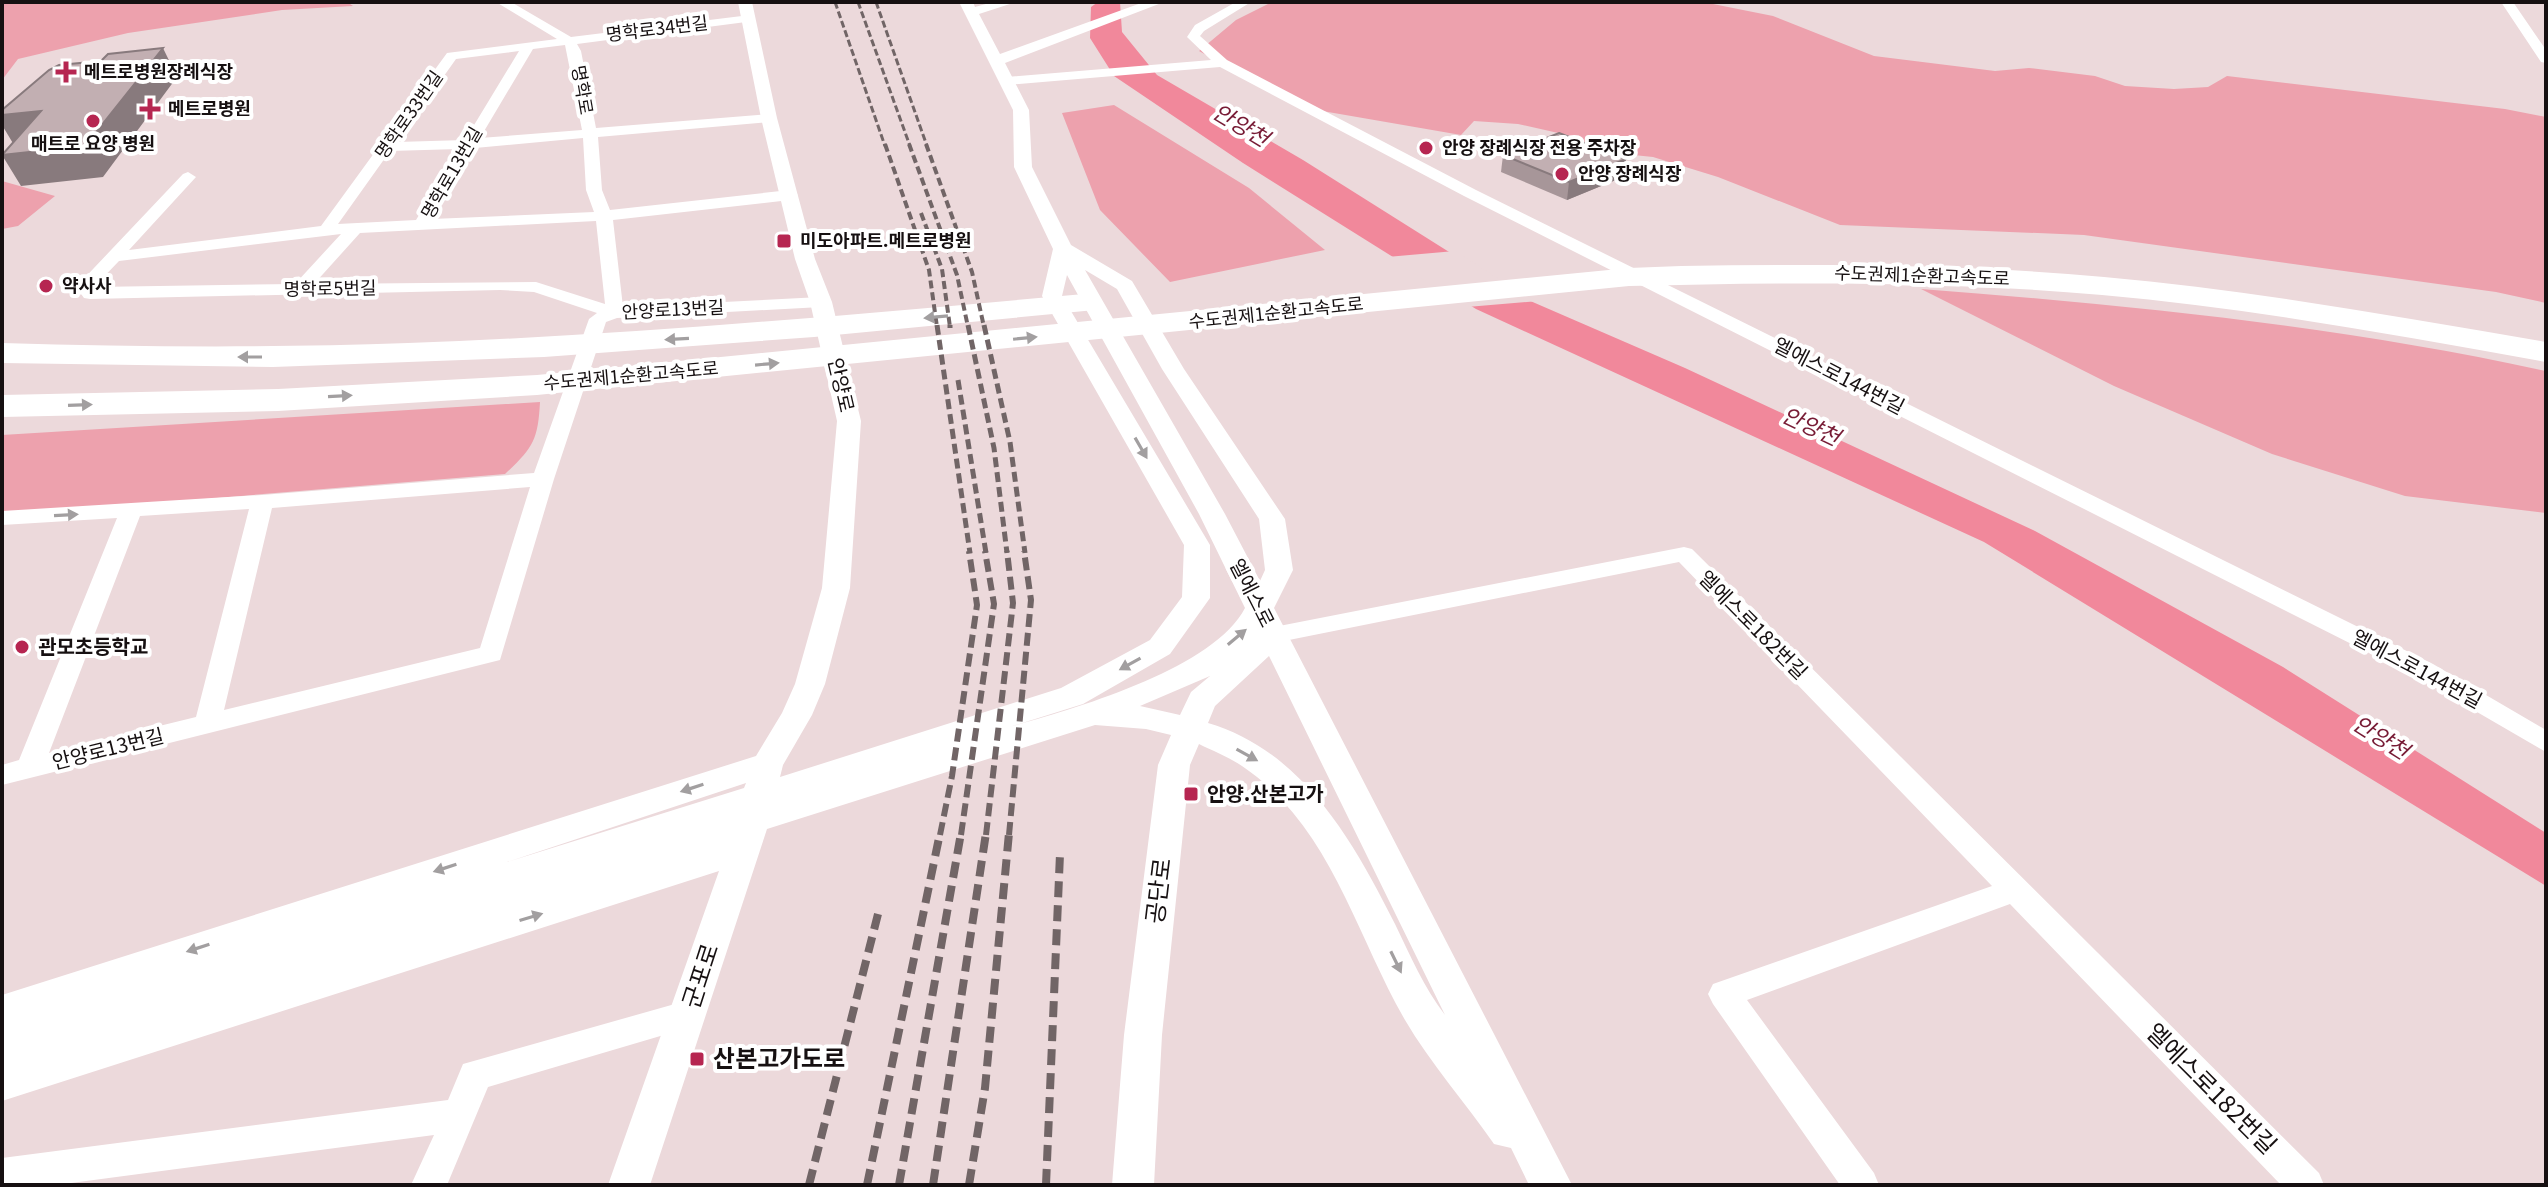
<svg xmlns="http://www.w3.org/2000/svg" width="2548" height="1187" viewBox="0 0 2548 1187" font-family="Georgia,'Noto Sans KR',serif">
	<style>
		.green { fill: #eda1ad }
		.water { fill: #f1889b }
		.pier { fill: #ecd9db }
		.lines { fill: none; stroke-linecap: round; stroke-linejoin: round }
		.minor { fill: #fff; fill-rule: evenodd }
		.tertiary { fill: #fff; fill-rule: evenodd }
		.motorway { fill: #fff; fill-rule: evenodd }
		.rail-far4 { stroke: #716566; stroke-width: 3; stroke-dasharray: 7 3; stroke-linecap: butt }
		.rail-far3 { stroke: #716566; stroke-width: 4; stroke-dasharray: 8 4; stroke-linecap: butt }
		.rail-far2 { stroke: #716566; stroke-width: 5; stroke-dasharray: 10 5; stroke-linecap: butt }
		.rail-far1 { stroke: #716566; stroke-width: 6; stroke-dasharray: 13 6; stroke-linecap: butt }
		.rail { stroke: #716566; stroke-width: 8; stroke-dasharray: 16 8; stroke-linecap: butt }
		.wall { fill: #a79699 }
		.shaded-wall { fill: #887a7d }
		.building { fill: #c2afb2; stroke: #887a7d; stroke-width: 2 }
		.oneway { fill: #a29fa0 }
		.poi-dot { fill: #b62651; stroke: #fff; stroke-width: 3 }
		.labels { text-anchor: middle; stroke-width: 8; stroke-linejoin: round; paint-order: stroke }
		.far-street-label { font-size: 18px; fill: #161011; stroke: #fff }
		.far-poi-label { font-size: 18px; font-weight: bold; fill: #161011; stroke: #fff; text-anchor: start }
		.street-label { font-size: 20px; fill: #161011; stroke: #fff }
		.poi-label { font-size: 20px; font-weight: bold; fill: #161011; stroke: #fff; text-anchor: start }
		.water-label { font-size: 22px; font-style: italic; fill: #771b35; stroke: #fff }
		.near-street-label { font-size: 24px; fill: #161011; stroke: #fff }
		.near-poi-label { font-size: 24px; font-weight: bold; fill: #161011; stroke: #fff; text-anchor: start }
	</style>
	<rect width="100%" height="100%" fill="#ecd9db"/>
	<path class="green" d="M2 2 247 4 347 2 353 6 282 10 128 33 18 59 2 80Z
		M1272 2H1703L1773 16 1874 56 1995 71 2029 68 2095 76 2125 86 2174 89 2208 87 2227 76 2505 109 2546 117V303L2496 292 2084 235 1840 225 1718 177 1653 157 1594 151 1576 137 1518 124 1474 121 1461 135 1305 108 1199 51 1236 20Z
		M1114 105 1249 188 1325 250 1170 282 1100 210 1062 113Z
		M2 181 55 196 18 226 2 229Z
		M1921 289C2130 305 2340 326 2546 371V513L2405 496 2272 454 2114 386Z
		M540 402C538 440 533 448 505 474L120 506 2 512V435Z"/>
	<path class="water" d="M1098 2H1120L1122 32 1157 75 1303 160 1519 296 1685 368 2035 531 2283 667 2546 833V886L1984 542 1476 309 1243 163 1114 76 1090 38 1091 7Z"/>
	<path class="pier" d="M1455 251 1521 293 1539 301 1467 307 1387 257Z"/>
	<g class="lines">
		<path class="minor" d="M496 2H511L571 37 750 15V21L746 22 577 44 581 51 596 128 769 114 776 118 769 122 598 137 602 190 610 210 790 190 798 195 790 200 613 220 623 307 821 297 830 302 821 307 617 318 606 322 554 479 500 660 2 785V765L19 760 117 518 2 525V511L262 495 534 473 589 319 597 313 534 292 500 290 90 299 84 298 76 287 183 174 188 172 196 177 129 250 321 226 447 53 557 39ZM565 45 582 130 480 138 533 49ZM519 51 465 140 397 142 456 59ZM583 138 586 190 594 212 432 219 475 148ZM459 149 416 220 338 224 390 151ZM596 221 605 304 536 282 314 284 360 233ZM341 234 295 284 94 287 119 261ZM530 487 480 648 224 710 272 508ZM249 509 196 717 49 753 140 516Z
			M1236 2H1251L1204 31 1200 36 1227 60 1476 190 2433 664 2546 730V752L2415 676 1464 196 1220 67 1007 85 1000 81 1007 77 1211 60 1187 37 1195 25Z
			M2501 2H2513L2546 50V63L2541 62Z
			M1684 547 1692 549 2319 1173 2324 1185H2281L2010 904 1747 1000 1874 1173 1879 1185H1840L1713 1004 1708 994 1713 984 1992 886 1679 562 1274 643 1265 641 1262 635 1265 629 1274 627Z
			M689 1000 701 1004 705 1014 701 1024 488 1087 447 1185H411L434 1135 56 1185H2V1158L448 1100 463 1064Z"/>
		<path class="tertiary" d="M738 2H752L777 118 815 259 832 302 861 421 850 588 825 684 812 715 783 765 780 777 1061 688 1150 640 1182 597 1184 545 1042 296 1053 249 1014 167 1013 110 959 2H973L975 7 993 2H1016L979 14 1000 54 1144 2H1164L1005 63 1029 110 1032 167 1071 245 1132 281 1184 369 1285 519 1293 570 1274 608 1572 1185H1529L1511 1148 1494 1144C1465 1102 1430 1063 1405 1020 1355 933 1330 825 1242 766 1229 757 1213 751 1199 744L1190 765 1162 1035 1154 1185H1112L1124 1035 1158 765 1171 735 1146 729 1095 725 767 829 650 1185H608L719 871 2 1101V995L756 756 782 713 795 684 822 588 837 421 810 302 795 259 761 118ZM1085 270 1117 289 1162 369 1259 519 1265 570 1260 581 1225 514ZM1067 275 1199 514 1245 608C1213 670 1070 710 1006 728L1083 704 1170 654 1210 598V545L1062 296ZM1269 656 1445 1015C1424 988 1410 955 1395 924 1353 841 1303 751 1208 723L1215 706ZM1210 676 1191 692 1180 715 1140 706ZM746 783 744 788 507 862Z"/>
		<path class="motorway" d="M1681 266C1822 264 1963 264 2104 277 2252 290 2399 317 2546 342V362C2399 336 2251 308 2102 295 1945 281 1787 282 1629 286L537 395 278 411 2 417V395L278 389 537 375 1629 268Z
			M1084 294 1095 296 1100 303 1095 310 814 337 544 357 273 367 2 363V343C137 347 272 348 408 343 634 335 859 314 1084 294Z"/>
		<path class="rail-far4" d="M835 2 885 146
			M858 2 910 146
			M876 2 927 146"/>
		<path class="rail-far3" d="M885 144 929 270 937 327
			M909 144 957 275 968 327
			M926 144 972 272 984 327
			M921 213 942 269 950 327"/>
		<path class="rail-far2" d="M937 325 970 553
			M950 325V328
			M968 325 994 448 1007 553
			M984 325 1010 442 1025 553
			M958 380 986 553"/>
		<path class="rail-far1" d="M940 835 952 776 977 605 969 551
			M961 835 994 604 985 551
			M986 835 1013 603 1007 551
			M1009 835 1031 600 1024 551"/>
		<path class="rail" d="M809 1185 878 914
			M867 1185 940 833
			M899 1185 961 833
			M933 1185 986 833
			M969 1185 985 1088 1009 833
			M1046 1185 1060 854"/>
	</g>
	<path class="wall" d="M1503 155 1623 177 1567 200 1501 172Z"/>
	<path class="shaded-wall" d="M163 48 177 77 103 177 21 186 2 155Z
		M41 111 14 145 2 125V115Z
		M1626 159 1623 177 1567 200 1569 182Z"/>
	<path class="building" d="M163 48 85 146 2 155 41 111 2 115V110L49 70 59 65 101 61 108 54Z
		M1559 133 1626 159 1569 182 1503 155Z"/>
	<defs><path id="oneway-solid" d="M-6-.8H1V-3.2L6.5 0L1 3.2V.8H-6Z" transform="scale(2)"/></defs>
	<g class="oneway">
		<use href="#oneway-solid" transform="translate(936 317) rotate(175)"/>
		<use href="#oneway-solid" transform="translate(1025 338) rotate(-6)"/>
		<use href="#oneway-solid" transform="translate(677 339) rotate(177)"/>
		<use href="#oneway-solid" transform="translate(250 357) rotate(-180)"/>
		<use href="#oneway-solid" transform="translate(767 364) rotate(-5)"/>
		<use href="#oneway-solid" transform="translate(340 396) rotate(-3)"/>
		<use href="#oneway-solid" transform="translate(80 405) rotate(-2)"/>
		<use href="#oneway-solid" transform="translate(1141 448) rotate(60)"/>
		<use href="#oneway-solid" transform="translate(66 515) rotate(-3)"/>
		<use href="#oneway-solid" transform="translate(1237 637) rotate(-40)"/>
		<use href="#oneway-solid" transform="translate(1130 664) rotate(151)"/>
		<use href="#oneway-solid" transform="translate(1247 755) rotate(29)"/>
		<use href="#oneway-solid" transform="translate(692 788) rotate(162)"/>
		<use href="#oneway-solid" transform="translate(445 868) rotate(162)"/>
		<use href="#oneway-solid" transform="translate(531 917) rotate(-17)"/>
		<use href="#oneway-solid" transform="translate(198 948) rotate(162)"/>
		<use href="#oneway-solid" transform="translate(1396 962) rotate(64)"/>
	</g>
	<g class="poi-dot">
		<path d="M62 60h8v8h8v8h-8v8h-8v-8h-8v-8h8z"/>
		<path d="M146 97h8v8h8v8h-8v8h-8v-8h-8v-8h8z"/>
		<circle cx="93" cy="121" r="8"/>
		<circle cx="1426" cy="148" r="8"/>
		<circle cx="1562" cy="174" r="8"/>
		<rect x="776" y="233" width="16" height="16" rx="4"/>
		<circle cx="46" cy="286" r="8"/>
		<circle cx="22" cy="647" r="8"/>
		<rect x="1183" y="786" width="16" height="16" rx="4"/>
		<rect x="689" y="1051" width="16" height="16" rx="4"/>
	</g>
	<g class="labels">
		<g class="far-street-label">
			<text transform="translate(657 29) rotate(-7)" y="6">명학로34번길</text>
			<text transform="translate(582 90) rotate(80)" y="6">명학로</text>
			<text transform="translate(409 115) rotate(-55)" y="6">명학로33번길</text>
			<text transform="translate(452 173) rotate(-60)" y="6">명학로13번길</text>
			<text transform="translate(1922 276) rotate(2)" y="6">수도권제1순환고속도로</text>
			<text transform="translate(330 289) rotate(-1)" y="6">명학로5번길</text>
			<text transform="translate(673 310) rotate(-3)" y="6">안양로13번길</text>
			<text transform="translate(1276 313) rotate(-6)" y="6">수도권제1순환고속도로</text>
			<text transform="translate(631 376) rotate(-5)" y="6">수도권제1순환고속도로</text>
		</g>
		<g class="far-poi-label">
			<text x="84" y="78">메트로병원장례식장</text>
			<text x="168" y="115">메트로병원</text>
			<text x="93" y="150" text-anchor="middle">매트로 요양 병원</text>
			<text x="1442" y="154">안양 장례식장 전용 주차장</text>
			<text x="1578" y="180">안양 장례식장</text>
			<text x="800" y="247">미도아파트.메트로병원</text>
			<text x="62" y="292">약사사</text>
		</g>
		<g class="street-label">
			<text transform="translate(1839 376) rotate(27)" y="7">엘에스로144번길</text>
			<text transform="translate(841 385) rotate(77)" y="7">안양로</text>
			<text transform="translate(1252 593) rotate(63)" y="7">엘에스로</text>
			<text transform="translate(1753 625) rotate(45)" y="7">엘에스로182번길</text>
			<text transform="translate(2417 669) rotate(28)" y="7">엘에스로144번길</text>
			<text transform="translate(108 749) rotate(-14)" y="7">안양로13번길</text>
		</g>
		<g class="poi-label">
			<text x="38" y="654">관모초등학교</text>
			<text x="1207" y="801">안양.산본고가</text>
		</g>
		<g class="water-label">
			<text transform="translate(1241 125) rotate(31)" y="8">안양천</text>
			<text transform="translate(1811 426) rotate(25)" y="8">안양천</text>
			<text transform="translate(2381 737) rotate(32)" y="8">안양천</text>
		</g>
		<g class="near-street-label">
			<text transform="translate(1159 891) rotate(-83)" y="8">공단로</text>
			<text transform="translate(701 976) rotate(-72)" y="8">군포로</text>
			<text transform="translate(2211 1089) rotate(45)" y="8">엘에스로182번길</text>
		</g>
		<g class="near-poi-label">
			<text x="713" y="1067">산본고가도로</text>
		</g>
	</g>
	<rect width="2548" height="1187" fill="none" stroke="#161011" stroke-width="8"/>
</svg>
